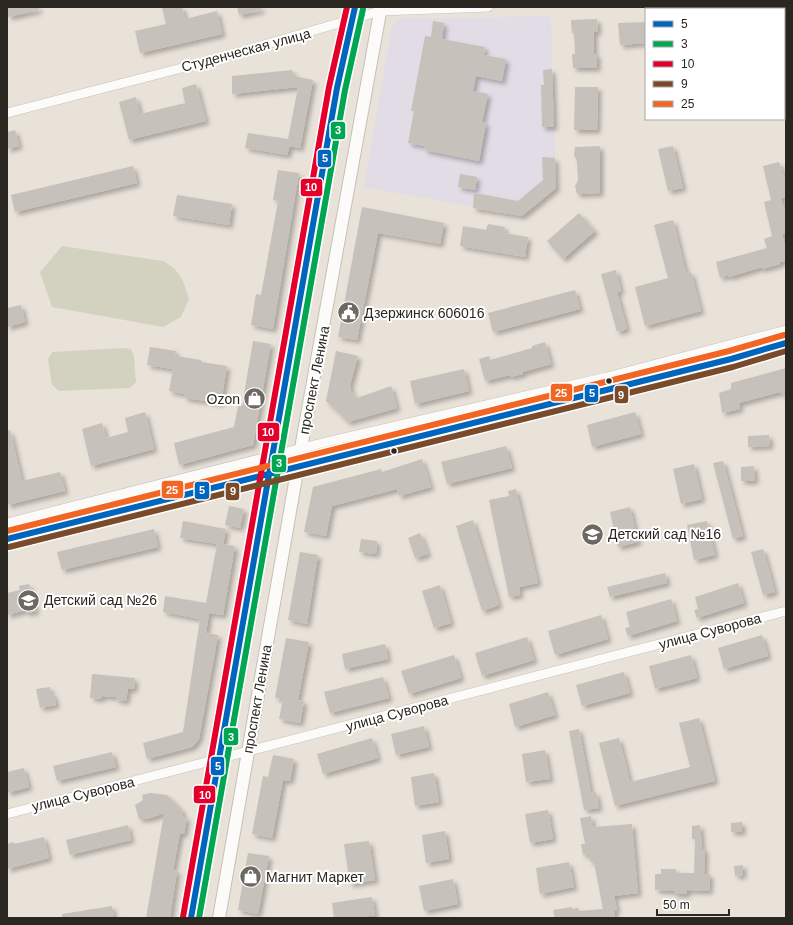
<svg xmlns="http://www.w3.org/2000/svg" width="793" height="925" viewBox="0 0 793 925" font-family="Arial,sans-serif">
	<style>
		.industrial { fill: #e1dce5 }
		.green { fill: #d3d2c0 }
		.building { fill: #c6c1ba; filter: url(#shadow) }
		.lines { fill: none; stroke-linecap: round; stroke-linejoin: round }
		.minor-casing { stroke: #c5c0b9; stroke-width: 10 }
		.major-casing { stroke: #c5c0b9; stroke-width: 14 }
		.minor { stroke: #fcfbf9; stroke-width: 9 }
		.major { stroke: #fcfbf9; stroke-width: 12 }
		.bus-1-casing { stroke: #fff; stroke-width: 9 }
		.bus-2-casing { stroke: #fff; stroke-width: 9 }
		.bus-3-casing { stroke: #fff; stroke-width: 9 }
		.bus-4-casing { stroke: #fff; stroke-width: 9 }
		.bus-5-casing { stroke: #fff; stroke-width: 9 }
		.bus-1 { stroke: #0065bd; stroke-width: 6 }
		.bus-2 { stroke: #00a651; stroke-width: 6 }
		.bus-3 { stroke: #e4002b; stroke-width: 6 }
		.bus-4 { stroke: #7a4b2a; stroke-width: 6 }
		.bus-5 { stroke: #f26522; stroke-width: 6 }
		.bus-dot { fill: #2a2620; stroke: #fff; stroke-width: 1.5 }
		.labels { text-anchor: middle; stroke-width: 4; stroke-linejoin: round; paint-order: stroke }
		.street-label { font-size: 14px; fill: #2a2620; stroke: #fff }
		.poi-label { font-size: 14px; fill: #2a2620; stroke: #fff; text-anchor: start }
		.line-badge { stroke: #fff; stroke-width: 1.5 }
		.badge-label { font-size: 11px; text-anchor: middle; font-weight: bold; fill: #fff }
	</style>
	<defs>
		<filter id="shadow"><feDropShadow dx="3.5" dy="3.5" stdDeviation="2" flood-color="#0004"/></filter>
	</defs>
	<rect width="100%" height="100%" fill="#e9e2d9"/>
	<path class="industrial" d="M551 16 556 188 522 216 364 187 392 26 398 19Z"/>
	<path class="green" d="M62 246 163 261C181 271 183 280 189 299L181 317 163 327 52 307 40 272Z
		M124 348 131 349 134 356 136 382 130 388 59 391 52 385 48 359 52 352Z"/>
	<path class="building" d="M7 7H39V10L8 17Z
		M162 7H182L185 19 217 11 222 34 140 53 135 31 166 24Z
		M237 7H261L262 10 239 15Z
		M597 19 598 31 594 32V54H597V68H573L572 54H575L574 33H572L571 20Z
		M433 21 444 23 442 39 485 47 484 55 506 59 502 81 476 76 473 91 488 94 482 122 486 123 479 161 424 150 425 146 408 143 414 111H411L425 36 431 37Z
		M646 22V43L620 45 618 23Z
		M552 69 554 127H542L541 85H544L543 70Z
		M292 70 294 76 313 80 300 148 290 146 287 155 245 148 248 133 288 139 298 87 232 94V76Z
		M196 84 206 121 129 140 119 102 136 97 140 114 185 103 182 88Z
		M575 87H598L597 130H574Z
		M15 130 19 146 7 149V132Z
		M600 146V193L577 194 575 186 578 180 577 161 574 155 575 147Z
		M673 146 683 188 668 191 658 149Z
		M542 157 555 158 556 188 522 216 473 208 474 193 518 201 543 180Z
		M779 162 786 183V197L781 198 786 217V233L782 234 786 250V261L780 262V264L762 269V267L729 277 728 275 720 278 716 262 767 248 764 239 772 236 764 202 771 200 763 166Z
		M133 166 137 183 15 212 11 195Z
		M278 170 299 173 273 329 251 325 256 294 261 295 278 201 273 200Z
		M460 174 477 177 475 190 458 187Z
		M177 195 232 204 229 225 173 216Z
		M362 207 444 223 440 244 378 233 357 340 338 337Z
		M579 213 595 231 563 259 547 241Z
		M673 220 686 273 691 272 701 311 645 326 635 287 668 278 654 225Z
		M488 224 505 227 504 233 528 237 525 257 460 246 463 226 486 230Z
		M616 270 621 291 617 292 627 329 617 332 601 274Z
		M575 290 580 309 493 332 488 313Z
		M21 305 25 322 7 327V308Z
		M253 341 271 344 253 445 179 465 174 443 234 427 238 406H242Z
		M545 342 551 364 523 372V374L510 377V375L485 381 479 359 489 356 490 360 532 348V346Z
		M150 347 176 351 175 356 201 360V362L227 366 221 403 184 398 185 394 169 391 173 369 147 365Z
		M336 351 358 356 350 385 351 391 357 398 391 386 397 408 348 422 326 401Z
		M786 368V397L780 392 739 403 740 409 722 413 719 393 731 389V383Z
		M464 369 469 391 415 404 410 381Z
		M145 412 154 449 91 466 82 429 102 423 106 438 128 432 125 418Z
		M635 412 641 434 592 447 587 425Z
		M10 430 22 481 60 472 65 491 7 505V431Z
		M769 435 770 446 748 447V436Z
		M506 446 512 468 447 484 441 462Z
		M422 459 431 487 399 496 397 489 332 506 326 536 304 532 313 487 381 469 382 472Z
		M723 461 743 536 733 539 713 463Z
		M694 464 702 499 681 504 673 469Z
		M754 466 755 481H741V467Z
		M516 489 538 583 519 587 520 595 509 597 489 500 509 496 508 491Z
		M229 506 244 509 240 528 225 525Z
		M630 507 638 542 618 547 610 512Z
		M473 520 499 605 482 611 456 526Z
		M183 521 226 529 223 544 235 546 223 615 209 613 206 633 218 635 199 739 192 747 147 759 143 743 183 732 200 619 163 612 165 596 206 603 217 544 180 538Z
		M707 521 715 555 694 560 687 525Z
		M154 529 158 547 62 570 57 552Z
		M420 533 428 554 415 558 408 538Z
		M361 539 377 541 376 554 359 552Z
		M763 549 775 592 763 595 751 552Z
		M300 552 318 555 307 624 288 620Z
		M665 573 667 583 610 597 607 587Z
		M738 583 744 603 697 618 694 610 698 609 695 597Z
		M29 584 36 611 27 613 26 610 7 615V593L20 590 19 586Z
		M440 585 451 623 434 628 422 591Z
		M671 599 677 621 628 636 625 628 630 627 626 612Z
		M601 615 608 639 555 655 548 631Z
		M762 635 768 656 724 669 718 648Z
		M527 637 534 660 482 676 475 653Z
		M286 638 309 642 298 700 304 701 300 723 279 719 283 699 275 698Z
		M385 644 388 659 345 669 342 654Z
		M454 655 461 678 409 694 401 671Z
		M691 655 697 678 655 689 649 666Z
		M624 672 630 693 582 706 576 685Z
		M92 674 135 678 134 689H128L126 701 116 700V697L102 696 101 699 90 698Z
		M383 677 389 698 330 713 324 692Z
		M50 687 51 695 54 694 56 705 40 708 36 689Z
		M548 692 555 715 515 727 509 704Z
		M699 718 715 781 615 806 599 743 619 738 630 782 690 767 679 723Z
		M424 726 429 747 396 755 391 734Z
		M579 729 591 793 596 792 599 808 584 810 569 731Z
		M372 738 378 758 323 774 317 754Z
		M545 750 550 779 526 782 522 754Z
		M112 752 116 767 57 781 53 766Z
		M273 755 294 759 290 781 283 780 272 838 252 834 263 776 268 777Z
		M24 768 29 787 7 793V772Z
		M434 773 439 802 415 806 411 777Z
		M150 793 167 795 182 810 183 817H187L184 834H180L173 870 177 871 170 918H146L164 813 151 818 139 819 135 805 143 800 142 795Z
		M548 810 553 839 530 843 525 814Z
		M591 816 593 827 632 824 638 893 614 896 617 910 614 911 615 918H555L553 910 572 907V909L578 908 579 911 603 909 594 862H590L589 854 583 855 581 844H585L580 818Z
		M742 822V832H731V823Z
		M128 825 131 840 70 855 66 840Z
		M700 825 702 849H705L704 874H710L709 891 687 890V894H674V891L655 890V874H661V869H676V873H694L695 839H692V826Z
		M445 831 449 859 426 863 422 835Z
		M44 837 49 858 7 869V844L14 842V844Z
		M369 841 375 880 350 884 344 844Z
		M248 853 269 856 258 914 238 910Z
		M569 862 574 887 540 894 536 868Z
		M743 865V875L735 876 734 866Z
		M453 879 458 904 424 911 419 886Z
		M372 897 375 915 357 918H334L332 903Z
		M112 906 114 918H62V914Z"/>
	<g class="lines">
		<defs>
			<path id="minor" d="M7 113 209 61 380 11 488 7
				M7 523 326 442 607 377 786 330
				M7 539 731 359 786 343
				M7 814 786 611"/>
			<path id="major" d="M191 918 337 88 355 7
				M219 918 303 437 381 7"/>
		</defs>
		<use href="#minor" class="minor-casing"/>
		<use href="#major" class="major-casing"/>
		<use href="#minor" class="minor"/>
		<use href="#major" class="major"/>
		<defs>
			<path id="bus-1" d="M7 539 731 359 786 343
				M191 918 337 88 355 7"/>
			<path id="bus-2" d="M199 918 345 90 363 9"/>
			<path id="bus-3" d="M183 917 329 87 347 7"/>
			<path id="bus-4" d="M9 547 733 367 786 351"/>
			<path id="bus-5" d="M7 531 729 351 784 335"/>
		</defs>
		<use href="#bus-1" class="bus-1-casing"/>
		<use href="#bus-2" class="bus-2-casing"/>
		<use href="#bus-3" class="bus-3-casing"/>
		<use href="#bus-4" class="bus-4-casing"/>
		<use href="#bus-5" class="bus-5-casing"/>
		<use href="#bus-1" class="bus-1"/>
		<use href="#bus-2" class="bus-2"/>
		<use href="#bus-3" class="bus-3"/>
		<use href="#bus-4" class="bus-4"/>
		<use href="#bus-5" class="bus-5"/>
	</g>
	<defs>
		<symbol id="civic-disc" viewBox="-11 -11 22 22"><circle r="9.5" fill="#6d6861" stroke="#fff"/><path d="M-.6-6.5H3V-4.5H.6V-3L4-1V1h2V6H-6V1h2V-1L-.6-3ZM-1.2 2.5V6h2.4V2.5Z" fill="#fff"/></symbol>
		<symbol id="shop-disc" viewBox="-11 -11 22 22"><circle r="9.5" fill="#6d6861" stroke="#fff"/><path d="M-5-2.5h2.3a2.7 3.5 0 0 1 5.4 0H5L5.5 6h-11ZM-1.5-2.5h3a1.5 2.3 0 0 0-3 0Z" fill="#fff"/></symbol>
		<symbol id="school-disc" viewBox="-11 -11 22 22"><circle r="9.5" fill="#6d6861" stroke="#fff"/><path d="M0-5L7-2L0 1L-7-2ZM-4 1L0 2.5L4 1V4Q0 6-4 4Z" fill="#fff"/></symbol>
	</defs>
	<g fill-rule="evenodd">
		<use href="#civic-disc" x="336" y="300" width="25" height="25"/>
		<use href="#shop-disc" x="242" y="386" width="25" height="25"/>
		<use href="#school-disc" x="580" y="522" width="25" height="25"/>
		<use href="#school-disc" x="16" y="588" width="25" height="25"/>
		<use href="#shop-disc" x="238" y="864" width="25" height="25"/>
	</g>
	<g class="bus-dot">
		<circle cx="609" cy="381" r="3.5"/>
		<circle cx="394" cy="451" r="3.5"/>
	</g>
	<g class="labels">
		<g class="street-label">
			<text transform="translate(246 50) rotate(-15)" y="5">Студенческая улица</text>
			<text transform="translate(314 380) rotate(-79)" y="5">проспект Ленина</text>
			<text transform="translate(710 631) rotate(-15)" y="5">улица Суворова</text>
			<text transform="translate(257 699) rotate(-80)" y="5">проспект Ленина</text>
			<text transform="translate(397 713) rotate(-15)" y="5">улица Суворова</text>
			<text transform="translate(83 794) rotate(-14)" y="5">улица Суворова</text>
		</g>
		<g class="poi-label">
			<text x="364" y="318">Дзержинск 606016</text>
			<text x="240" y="404" text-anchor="end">Ozon</text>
			<text x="608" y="539">Детский сад №16</text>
			<text x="44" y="605">Детский сад №26</text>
			<text x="266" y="882">Магнит Маркет</text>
		</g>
	</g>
	<g class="line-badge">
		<rect x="330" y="121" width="16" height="19" rx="4" fill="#00a651"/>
		<rect x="317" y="149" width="15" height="19" rx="4" fill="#0065bd"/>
		<rect x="300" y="178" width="23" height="19" rx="4" fill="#e4002b"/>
		<rect x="550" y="383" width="23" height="19" rx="4" fill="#f26522"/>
		<rect x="584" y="384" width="15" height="19" rx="4" fill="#0065bd"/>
		<rect x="614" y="385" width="15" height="19" rx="4" fill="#7a4b2a"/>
		<rect x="257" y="422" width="23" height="20" rx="4" fill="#e4002b"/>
		<rect x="271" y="454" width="16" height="19" rx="4" fill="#00a651"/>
		<rect x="161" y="480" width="23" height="19" rx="4" fill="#f26522"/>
		<rect x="194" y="481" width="16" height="19" rx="4" fill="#0065bd"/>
		<rect x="225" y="482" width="15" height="19" rx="4" fill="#7a4b2a"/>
		<rect x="223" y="727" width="16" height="19" rx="4" fill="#00a651"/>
		<rect x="210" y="756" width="15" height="20" rx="4" fill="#0065bd"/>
		<rect x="193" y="785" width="23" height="19" rx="4" fill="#e4002b"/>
	</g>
	<g class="badge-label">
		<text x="338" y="134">3</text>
		<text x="325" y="162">5</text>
		<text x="311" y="191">10</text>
		<text x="561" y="397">25</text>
		<text x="592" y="397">5</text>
		<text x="621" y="399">9</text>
		<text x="268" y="436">10</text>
		<text x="279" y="467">3</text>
		<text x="172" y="494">25</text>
		<text x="202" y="494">5</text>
		<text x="233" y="495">9</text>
		<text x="231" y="741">3</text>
		<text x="218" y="770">5</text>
		<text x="205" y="799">10</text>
	</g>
	<rect width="793" height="925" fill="none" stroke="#2a2620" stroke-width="16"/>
	<rect x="645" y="8" width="140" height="112" fill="#ffffff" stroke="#aaa8a6"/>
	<rect x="653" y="21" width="20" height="6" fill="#0065bd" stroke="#aaa8a6"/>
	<text x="681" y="28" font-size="12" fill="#2a2620">5</text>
	<rect x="653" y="41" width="20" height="6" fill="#00a651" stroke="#aaa8a6"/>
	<text x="681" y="48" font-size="12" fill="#2a2620">3</text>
	<rect x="653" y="61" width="20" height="6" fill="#e4002b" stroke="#aaa8a6"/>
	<text x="681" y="68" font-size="12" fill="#2a2620">10</text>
	<rect x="653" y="81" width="20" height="6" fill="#7a4b2a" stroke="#aaa8a6"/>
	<text x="681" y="88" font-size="12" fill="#2a2620">9</text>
	<rect x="653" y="101" width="20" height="6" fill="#f26522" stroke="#aaa8a6"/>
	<text x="681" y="108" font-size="12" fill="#2a2620">25</text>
	<path d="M657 909v6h72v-6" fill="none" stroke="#2a2620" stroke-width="2"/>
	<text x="663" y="909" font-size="12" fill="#2a2620" stroke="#ffffff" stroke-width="3" paint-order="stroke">50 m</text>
</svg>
